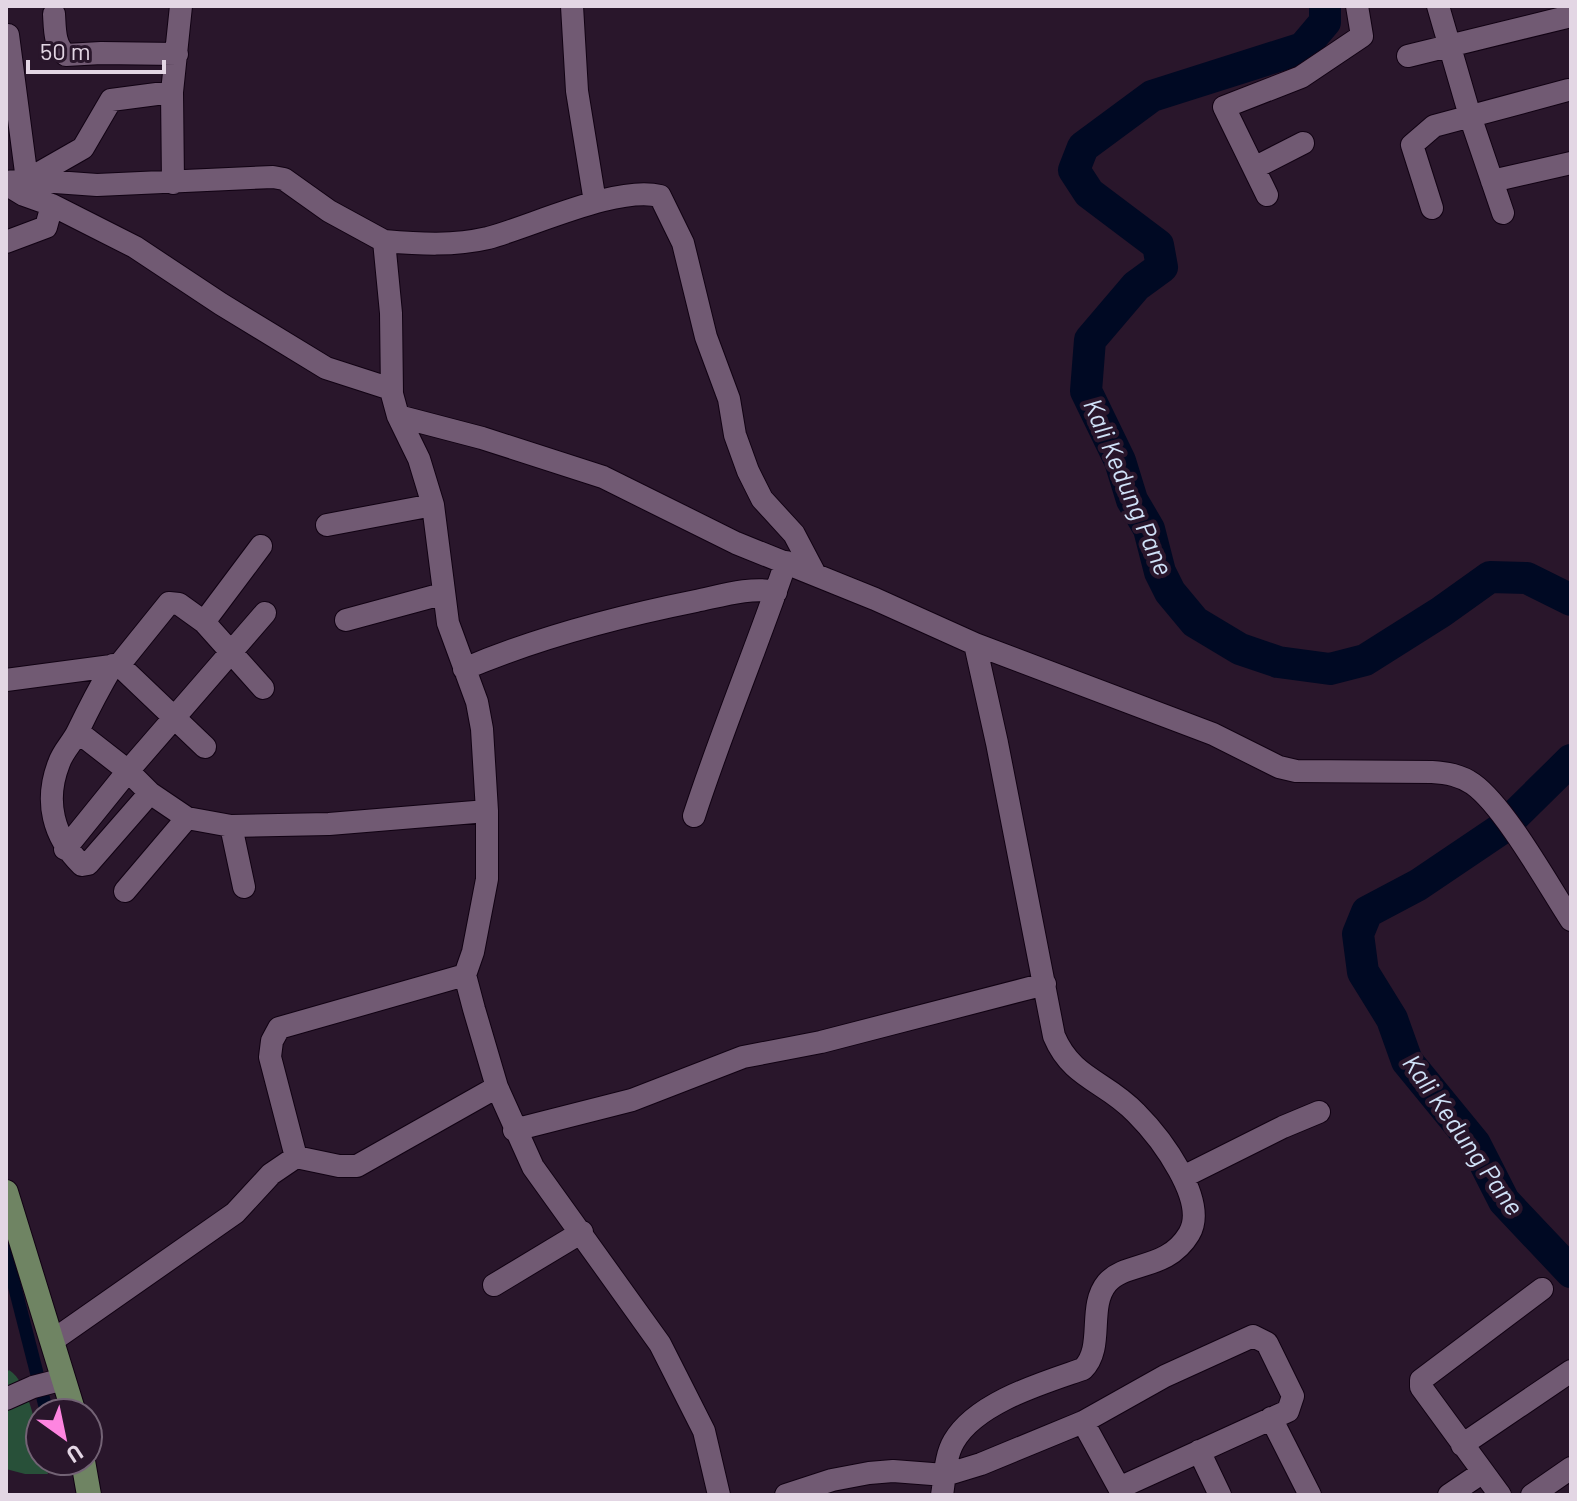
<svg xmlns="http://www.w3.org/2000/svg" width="1577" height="1501" viewBox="0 0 1577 1501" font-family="Barlow,sans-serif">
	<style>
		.forest { fill: #285039 }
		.water { fill: #000923 }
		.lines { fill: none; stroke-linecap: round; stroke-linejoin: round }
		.river { stroke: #000923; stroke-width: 32 }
		.minor-casing { stroke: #110213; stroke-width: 24 }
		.major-casing { stroke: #110213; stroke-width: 26 }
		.minor { stroke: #715a73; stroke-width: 22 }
		.major { stroke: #6f8463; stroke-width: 24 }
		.labels { text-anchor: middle; stroke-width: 8; stroke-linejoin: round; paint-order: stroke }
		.water-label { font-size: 26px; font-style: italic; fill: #d0e2f8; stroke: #29162b }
	</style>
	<rect width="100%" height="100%" fill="#29162b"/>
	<path class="forest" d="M9 1370C29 1382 40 1437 40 1461H44L48 1474H25L6 1469V1373Z"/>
	<path class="water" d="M6 1226 54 1413H40L6 1280Z"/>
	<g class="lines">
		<path class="river" d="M1325 6V22L1303 48 1152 96 1083 147 1074 170 1089 193 1158 245 1162 267 1136 286 1090 340 1086 391 1120 461 1132 500 1149 529 1160 572 1170 592 1195 622 1240 649 1278 662 1330 669 1365 660 1441 612 1490 577 1527 578 1571 600
			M1571 760 1501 829 1418 885 1367 912 1358 934 1363 972 1392 1019 1407 1061 1475 1144 1504 1201 1571 1272"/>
		<defs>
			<path id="minor" d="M572 6 577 91 595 202
				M1438 6 1470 116 1503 213
				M54 14C55 29 54 45 66 55L101 53 177 54
				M8 35 27 180 83 148 111 100 172 92
				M1408 56 1571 16
				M1254 168 1303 143
				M1492 181 1571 163
				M6 182 27 180 97 185 273 177 284 179 329 211 384 241
				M173 183 172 92 181 6
				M6 184 24 195 52 205 135 247 221 304 326 368 391 389
				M1267 195 1224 107 1301 77 1362 36 1357 6
				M1432 208 1412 145 1434 126 1568 90
				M6 242 46 227 52 205
				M398 416 482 438 603 477 736 543 875 599 975 644 1213 734 1279 767 1296 771 1432 772C1447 773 1460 775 1473 784 1505 807 1548 885 1571 920
				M327 525 433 505
				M261 546 204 622 263 688
				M346 620 442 594
				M113 665C100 687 89 708 78 731 73 742 63 751 59 763 44 801 53 837 82 865L88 864 150 793
				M119 665 169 603 179 604 204 622
				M464 669C539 637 616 617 696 601 720 596 752 586 776 592
				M6 680 119 665 205 747
				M78 732 128 771 150 793 187 818 125 891
				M694 816C722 730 757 647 786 562
				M187 818 231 826 329 824 487 811
				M231 826 244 887
				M65 849 128 771 265 613
				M514 1130 632 1100 743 1057 821 1042 1045 984
				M296 1157 270 1057 272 1041 279 1028 465 975
				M1183 1177 1283 1127 1319 1112
				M494 1285 582 1232
				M52 1341 235 1213 271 1174 296 1157 339 1166H357L497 1087
				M6 1399 33 1387 64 1379
				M1271 1418 1310 1495
				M1083 1422 1123 1495
				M1462 1445 1571 1371
				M1199 1451 1220 1495
				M719 1495 704 1431 660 1344 533 1167 497 1087 474 1009 465 975 473 952 487 879V811L482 729 477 702 448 623 433 505 419 459 398 416 392 394 391 313 384 241C420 244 454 246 488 238 533 226 618 185 660 196L683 243 706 337 729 399 735 435 748 471 762 499 794 534 815 574
				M786 1495 832 1480 869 1473 893 1471 945 1475 981 1464 1083 1422 1165 1376 1253 1336 1267 1343 1293 1396 1288 1411 1119 1488
				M942 1495C945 1477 945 1456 954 1441 977 1402 1043 1383 1083 1369 1105 1347 1087 1307 1107 1283 1126 1261 1167 1271 1189 1234 1209 1201 1160 1137 1136 1113 1106 1081 1072 1079 1054 1036L997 743 975 644
				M1449 1495 1483 1472
				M1500 1495 1421 1387V1380L1542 1289
				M1532 1495 1571 1468"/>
			<path id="major" d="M6 1192 74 1413
				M83 1461 89 1495"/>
		</defs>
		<use href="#minor" class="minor-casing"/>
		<use href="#major" class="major-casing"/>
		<use href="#minor" class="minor"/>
		<use href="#major" class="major"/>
	</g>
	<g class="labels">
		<g class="water-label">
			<text transform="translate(1128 487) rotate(67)" y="9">Kali Kedung Pane</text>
			<text transform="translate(1463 1135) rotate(55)" y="9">Kali Kedung Pane</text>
		</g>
	</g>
	<rect width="1577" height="1501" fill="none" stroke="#e3d6e4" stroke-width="16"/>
	<g transform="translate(64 1437) rotate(147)"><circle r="38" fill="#29162b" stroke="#736375" stroke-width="2"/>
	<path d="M0-6L14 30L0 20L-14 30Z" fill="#fe85e0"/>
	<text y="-12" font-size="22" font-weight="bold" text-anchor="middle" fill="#e3d6e4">U</text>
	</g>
	<path d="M28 60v12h136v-12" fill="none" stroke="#e3d6e4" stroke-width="4"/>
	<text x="40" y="60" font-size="24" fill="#e3d6e4" stroke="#29162b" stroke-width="6" paint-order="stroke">50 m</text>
</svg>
